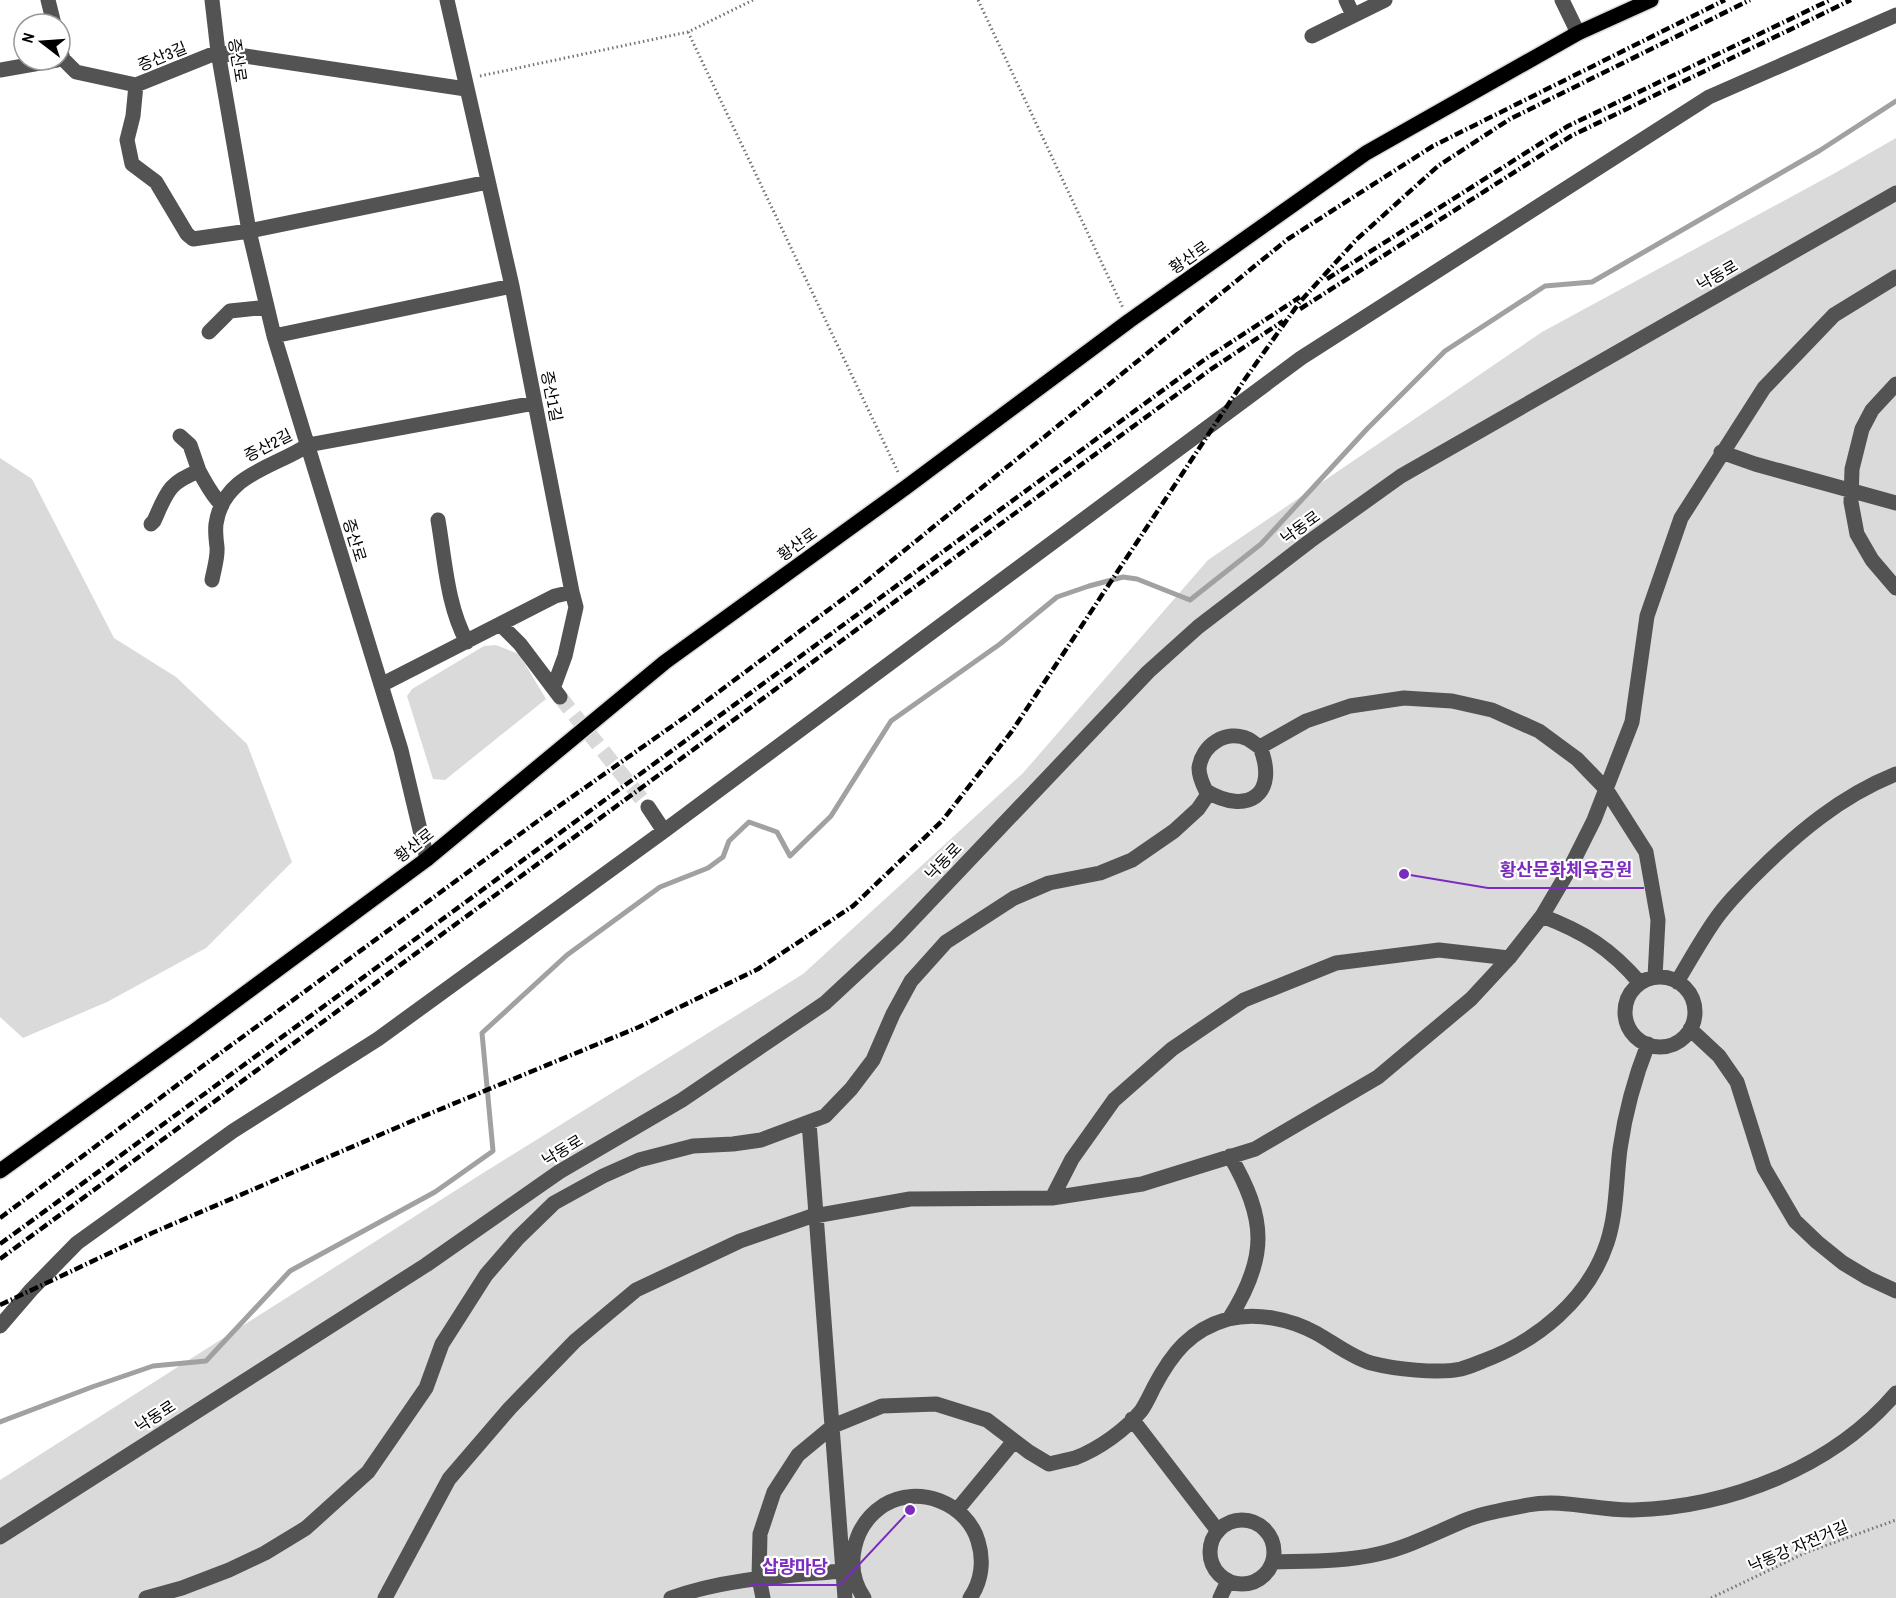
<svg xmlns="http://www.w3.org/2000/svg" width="1896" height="1598" viewBox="0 0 1896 1598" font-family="'Archivo Narrow','Noto Sans KR',sans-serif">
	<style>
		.green { fill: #dadada }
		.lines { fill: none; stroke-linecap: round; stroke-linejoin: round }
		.stream { stroke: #a1a1a1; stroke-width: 5 }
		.minor-tunnel { stroke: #d9d9d9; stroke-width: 15; stroke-dasharray: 15 8; stroke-linecap: butt }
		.major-casing { stroke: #dbdbdb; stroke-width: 18 }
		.path { stroke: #757575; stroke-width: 3; stroke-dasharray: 1.5 3; stroke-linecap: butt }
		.minor { stroke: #535353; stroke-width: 15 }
		.major { stroke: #000; stroke-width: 15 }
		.rail { stroke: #000; stroke-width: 4.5; stroke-dasharray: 9 3 1.5 3; stroke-linecap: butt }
		.labels { text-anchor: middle; stroke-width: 4.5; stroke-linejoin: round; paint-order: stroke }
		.street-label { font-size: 16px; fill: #000; stroke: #fff }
		.leader { fill: none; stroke: #7b2cbf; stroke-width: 2 }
		.callout-dot { fill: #7b2cbf; stroke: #fff; stroke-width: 2 }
		.callout-label { font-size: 18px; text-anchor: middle; font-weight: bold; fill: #7b2cbf; stroke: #fff; stroke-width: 4.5; stroke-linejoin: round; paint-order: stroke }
	</style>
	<rect width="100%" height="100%" fill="#fff"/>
	<path class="green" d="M1896 138V1598H0V1480L483 1173 803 974 1023 773 1208 560 1542 332 1835 173Z
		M0 458 32 479 114 638 176 677 247 744 292 862 206 948 107 1002 23 1038 0 1017Z
		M496 645 519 654 546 699 445 780 433 779 407 696 412 689 484 646Z"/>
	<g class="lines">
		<path class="stream" d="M0 1422 92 1387 153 1366 206 1361 290 1271 435 1192 493 1151 482 1033 567 955 660 887 708 868 723 857 729 841 749 822 777 832 790 856 831 816 891 721 1000 644 1057 597 1089 586 1123 577 1137 579 1190 600 1261 544 1367 429 1445 351 1545 286 1592 282 1819 151 1896 101"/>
		<path class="minor-tunnel" d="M560 697 648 807"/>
		<defs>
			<path id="major" d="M0 1171 193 1032 427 859 665 662 905 488 1129 321 1366 153 1578 33 1651 0"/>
		</defs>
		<use href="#major" class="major-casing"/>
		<path class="path" d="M978 0 1123 308
			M688 32 898 472
			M480 76 688 32 753 0
			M1711 1598 1805 1553 1896 1520"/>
		<path class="minor" d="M48 0 54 24
			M212 0 218 52 249 231 274 336 401 750 427 859
			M1346 0 1353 15
			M1562 0 1578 33
			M1312 36 1385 0
			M60 48 63 59 76 72 136 85 218 52
			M218 52 466 89
			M0 70 57 60
			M136 85 133 116 127 140 132 164 156 182 187 234 193 239 249 231 488 182
			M209 332 230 311 267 307
			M274 336 512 286
			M1896 384 1872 410 1862 429 1852 469 1851 502 1857 534 1872 560 1896 588
			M180 436 190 445 199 471
			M1721 452 1755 464 1896 503
			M438 520C445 560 447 606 467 642
			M151 524 154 521C167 492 168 483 199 471 206 483 212 496 222 505
			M212 580C214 569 218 557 217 547 216 539 215 531 216 524 223 474 274 468 308 445L535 403
			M500 624 520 644 560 697
			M381 685 555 596 572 592 512 286 447 0
			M554 686 565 656 576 607 572 592
			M1260 747C1279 794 1248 816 1206 791 1203 785 1199 776 1199 768 1202 745 1226 729 1248 739 1252 741 1256 745 1260 747L1306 721 1350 706 1404 698 1452 701 1492 710 1539 731 1577 759 1606 789 1646 852 1658 920 1655 977
			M648 807 664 831
			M1542 916C1584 932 1610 948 1640 983
			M1625 1012a35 35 0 1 1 70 0a35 35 0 1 1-70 0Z
			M1677 982C1689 962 1700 942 1713 923 1725 905 1740 890 1755 875 1797 833 1841 796 1896 774
			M1690 1029 1719 1056 1737 1082 1764 1168 1795 1221 1817 1242 1843 1263 1868 1278 1896 1291
			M809 1122 845 1598
			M1052 1198 1072 1159 1114 1100 1172 1049 1244 1000 1336 963 1439 950 1509 958
			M1229 1319C1268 1258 1267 1219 1230 1156
			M0 1326 31 1290 77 1243 233 1131 378 1039 664 831 1301 358 1709 97 1896 15
			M1132 1419 1218 1531
			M957 1510 1014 1441
			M1210 1552a32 32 0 1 1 64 0a32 32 0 1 1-64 0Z
			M0 1537 426 1265 559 1172 682 1100 825 1003 897 936 1148 672 1198 627 1310 541 1401 476 1896 193
			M1273 1562C1307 1561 1344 1562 1378 1554 1409 1547 1437 1532 1466 1520 1485 1512 1509 1509 1528 1505 1562 1498 1599 1511 1633 1510 1729 1507 1832 1468 1896 1393
			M146 1598 182 1588 229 1570 265 1553 306 1528 368 1472 426 1388 442 1344 486 1275 518 1238 554 1203 603 1176 639 1160 693 1146 733 1144 761 1140 825 1116 851 1089 873 1060 893 1014 911 981 946 942 1014 898 1049 883 1100 873 1132 860 1174 831 1198 809 1209 793
			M385 1598 449 1479 510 1408 575 1341 636 1290 740 1241 809 1217 910 1199 1052 1198 1142 1184 1255 1149 1378 1077 1471 999 1509 958 1542 916 1569 870 1594 820 1632 722 1647 616 1681 518 1764 388 1834 315 1896 277
			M671 1598C726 1578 785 1576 843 1571
			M763 1598 759 1578 760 1534 774 1492 798 1455 833 1426 882 1406 936 1404 987 1420 1029 1452 1049 1464C1057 1462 1067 1460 1075 1458 1099 1449 1125 1430 1141 1411 1146 1404 1150 1395 1154 1387 1172 1353 1190 1330 1228 1319 1257 1312 1290 1319 1316 1333 1334 1343 1351 1357 1371 1363 1394 1369 1438 1374 1461 1369 1468 1367 1476 1364 1483 1361 1537 1341 1588 1300 1607 1243 1617 1213 1616 1180 1620 1149 1625 1114 1635 1077 1648 1044
			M864 1598C843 1567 853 1525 884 1505 918 1484 967 1503 978 1541 984 1560 982 1581 970 1598
			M1220 1598 1228 1581"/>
		<use href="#major" class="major"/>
		<path class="rail" d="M1327 279 1568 126 1830 0
			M1300 309 1571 136 1851 0
			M0 1218 200 1068 542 818 685 717 863 584 1288 239 1433 146 1725 0
			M0 1244 1204 360 1300 297
			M0 1259 1210 370 1283 321
			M0 1305 152 1233 419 1118 639 1027 758 969 853 906 942 821 1012 731 1245 379 1299 303 1356 240 1438 166 1510 119 1750 0"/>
	</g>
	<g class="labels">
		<g class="street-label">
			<text transform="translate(162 56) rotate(-22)" y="6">증산3길</text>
			<text transform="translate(238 60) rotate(81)" y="6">증산로</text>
			<text transform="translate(1189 257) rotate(-35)" y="6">황산로</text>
			<text transform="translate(1717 275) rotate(-30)" y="6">낙동로</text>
			<text transform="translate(552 396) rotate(79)" y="6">증산1길</text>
			<text transform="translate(268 445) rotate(-27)" y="6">증산2길</text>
			<text transform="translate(1300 527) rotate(-36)" y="6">낙동로</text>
			<text transform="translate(355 540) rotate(73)" y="6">증산로</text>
			<text transform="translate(797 544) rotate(-36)" y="6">황산로</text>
			<text transform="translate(414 845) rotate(-38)" y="6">황산로</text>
			<text transform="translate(943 861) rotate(-46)" y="6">낙동로</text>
			<text transform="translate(562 1150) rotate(-31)" y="6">낙동로</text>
			<text transform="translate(155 1416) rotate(-33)" y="6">낙동로</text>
			<text transform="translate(1798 1546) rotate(-23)" y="6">낙동강 자전거길</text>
		</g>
	</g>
	<path class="leader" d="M1404 874L1488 888H1644M910 1510L840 1585H750"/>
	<g class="callout-dot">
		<circle cx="1404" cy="874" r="6"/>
		<circle cx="910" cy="1510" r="6"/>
	</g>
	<g class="callout-label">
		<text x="1566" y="876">황산문화체육공원</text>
		<text x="795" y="1573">삽량마당</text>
	</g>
	<g transform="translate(42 42) rotate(287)"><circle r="28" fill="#ffffff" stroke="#999999" stroke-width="1.5"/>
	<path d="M0-4.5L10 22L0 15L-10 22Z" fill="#000000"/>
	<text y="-9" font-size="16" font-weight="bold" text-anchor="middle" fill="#000000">N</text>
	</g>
</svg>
